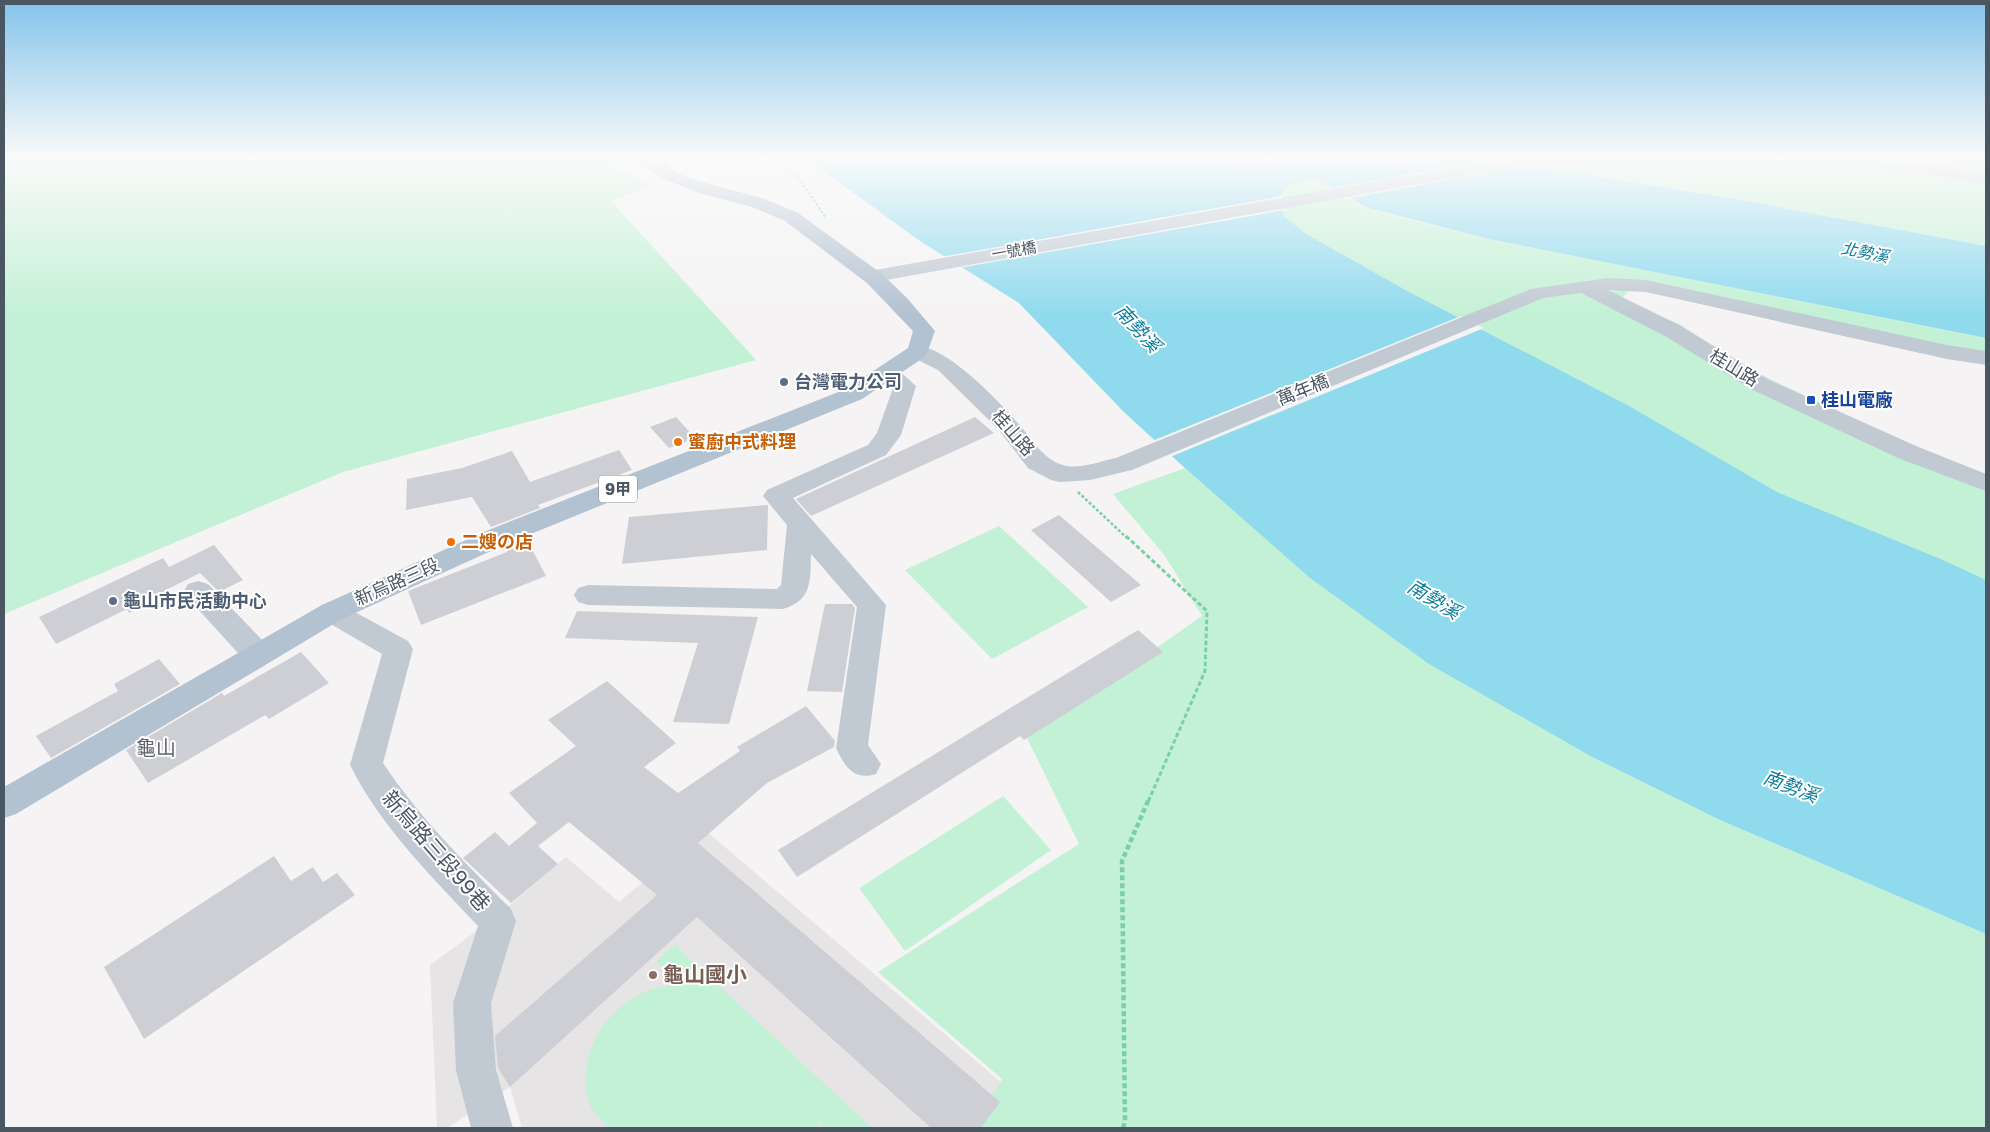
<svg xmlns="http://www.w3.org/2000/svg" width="1990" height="1132" viewBox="0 0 1990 1132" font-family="'Golos Text','Noto Sans TC','Noto Sans JP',sans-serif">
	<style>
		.education { fill: #e6e4e5 }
		.green { fill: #c3f1d5 }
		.water { fill: #90daee }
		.pier { fill: #f5f3f3 }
		.building { fill: #cdcfd5 }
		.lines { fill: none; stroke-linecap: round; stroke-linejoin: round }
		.path-far3 { stroke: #7ad0a6; stroke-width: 2; stroke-dasharray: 2.5 2; stroke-linecap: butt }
		.path-far2 { stroke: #7ad0a6; stroke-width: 2.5; stroke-dasharray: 3 2; stroke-linecap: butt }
		.path-far1 { stroke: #7ad0a6; stroke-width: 3; stroke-dasharray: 4.5 2.5; stroke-linecap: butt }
		.path { stroke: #7ad0a6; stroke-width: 4.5; stroke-dasharray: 5 3; stroke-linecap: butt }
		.minor { fill: #c1cad2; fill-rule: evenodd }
		.major { fill: #b3c2d1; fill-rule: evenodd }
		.service-dot { fill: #5c6f8a; stroke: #fff; stroke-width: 2 }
		.transit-dot { fill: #1a4fb4; stroke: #fff; stroke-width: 2 }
		.food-dot { fill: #e8710a; stroke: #fff; stroke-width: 2 }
		.education-dot { fill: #8d6e63; stroke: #fff; stroke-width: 2 }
		.labels { text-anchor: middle; stroke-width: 4; stroke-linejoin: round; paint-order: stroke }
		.far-street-label { font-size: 15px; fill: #4a5661; stroke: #fff }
		.far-water-label { font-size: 16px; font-style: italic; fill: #0c7c9b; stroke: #fff }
		.shield { fill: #fff; stroke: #808990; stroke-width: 1 }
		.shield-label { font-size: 16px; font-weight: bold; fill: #4a5661 }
		.street-label { font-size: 18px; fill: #4a5661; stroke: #fff }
		.service-label { font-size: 18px; font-weight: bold; fill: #4e5e75; stroke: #fff; text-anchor: start }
		.transit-label { font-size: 18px; font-weight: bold; fill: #164399; stroke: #fff; text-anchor: start }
		.food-label { font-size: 18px; font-weight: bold; fill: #c56008; stroke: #fff; text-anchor: start }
		.water-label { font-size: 19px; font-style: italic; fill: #0c7c9b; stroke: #fff }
		.quarter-label { font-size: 20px; fill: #5f6368; stroke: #fff }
		.near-street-label { font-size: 21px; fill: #4a5661; stroke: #fff }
		.near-education-label { font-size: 21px; font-weight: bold; fill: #785e54; stroke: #fff; text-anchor: start }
	</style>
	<rect width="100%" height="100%" fill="#f5f3f3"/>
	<path class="education" d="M705 830 1015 1094 989 1128H522L510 1087 447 1128H437L430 965 486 924 474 876 509 906 566 857 619 902Z"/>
	<path class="green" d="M4 156H600L650 186 611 201 756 360 343 472 4 614Z
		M803 156H934L1594 758 1720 820 1986 934V1128H974L1002 1079 878 972 1079 844 1027 738 1202 616 1165 556 1113 494 1185 468 1124 412 1019 303 920 241Z
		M1141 156H1290L1314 178 1367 208 1403 218 1489 239 1986 338V363L1632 289 1620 299 1679 324 1743 366 1898 440 1986 477V767Z
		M1482 156H1986V246L1736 199 1510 163Z
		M999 526 1088 607 992 659 905 570Z
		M1003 796 1051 850 905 951 859 888Z
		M675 945 872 1128H825L819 1122 818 1128H608C603 1122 596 1115 591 1108 585 1096 585 1083 586 1070 590 1032 619 999 656 988 663 986 672 986 679 985L656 961Z"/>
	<path class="water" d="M803 156H1230L1254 164 1270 165 1276 156H1482L1510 163 1736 199 1986 246V338L1489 239 1368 208 1314 178 1286 186 1278 201 1285 217 1306 234 1409 292 1629 406 1777 492 1943 560 1986 580V934L1720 820 1594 758 1429 664 1310 578 1185 468 1124 412 1019 303 920 241Z"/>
	<path class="pier" d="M1500 158 1534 164 1345 199 1327 189Z
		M1283 196 1280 201 1284 210 959 268 941 257Z
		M1461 316 1484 328 1170 457 1152 441Z"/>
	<path class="building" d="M676 417 695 438 669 448 650 427Z
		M975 417 994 433 811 516 796 499Z
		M619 450 632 470 538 505 540 508 491 527 472 497 406 510 407 479 462 468 512 451 530 482Z
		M768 505 767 550 622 564 629 517Z
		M1059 515 1141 585 1111 602 1031 530Z
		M526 538 546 576 421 625 408 591 507 552 504 547Z
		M214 545 243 580 219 592 200 573 166 590 168 594 129 613 127 609 56 644 39 617 163 558 169 567Z
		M825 604H852L855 608 842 692 807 691Z
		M577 611 758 617 729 724 673 722 698 643 565 638Z
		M1138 630 1163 652 1024 740 1020 736 797 877 778 850Z
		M301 652 329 683 269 719 265 715 148 783 126 750 222 693 224 696Z
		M159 659 180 684 51 758 36 736 118 691 114 684Z
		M607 681 676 743 644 767 678 793 740 751 737 747 806 706 835 741 834 747 767 783 698 843 1000 1102 981 1128H931L697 917 510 1087 498 1068 495 1036 657 895 569 822 538 846 558 864 511 903 463 858 495 832 509 846 537 823 509 793 576 746 548 720Z
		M274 856 291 881 313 867 323 882 337 873 355 895 144 1039 104 967Z"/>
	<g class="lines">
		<path class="path-far3" d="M764 156 799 178 826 218"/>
		<path class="path-far2" d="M1078 492 1127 538"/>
		<path class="path-far1" d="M1126 536 1207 611 1205 671 1148 802"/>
		<path class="path" d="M1123 1128 1125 1122 1122 861 1148 801"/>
		<path class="minor" d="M1518 156H1556L1554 160 1548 161 875 282 868 280 865 276 868 272 875 270Z
			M1835 156H1877L1986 174V184L1843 161 1837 160Z
			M1608 278 1646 280 1947 345 1986 351V365L1947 359 1646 292 1608 290 1681 326 1769 380 1916 446 1986 474V491L1898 458 1753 390 1665 336 1581 293 1543 298 1132 470 1090 480 1060 482 1051 480 1028 468 998 429 938 370 910 356 907 351 910 346C940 339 997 399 1016 421 1030 436 1042 459 1063 465 1078 470 1101 461 1116 458L1531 289Z
			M888 366 896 368 916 386 901 435 886 455 793 498 886 605 868 745 881 764 876 774C854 781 845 767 836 748L857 607 811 554C810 580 813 600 783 609L588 605 578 602 574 595 578 588 588 585 777 589 781 585 787 525 763 496 767 490 868 445 877 433 893 388 877 373 880 368Z
			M198 581 208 584 268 646 272 654 268 662 257 665 246 662 188 598 184 591 188 584Z
			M332 601 342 605 408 641 413 649 383 763C419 817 465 863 511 909L516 921 491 1003 496 1070 513 1128H471L456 1070 453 1003 478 926C432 877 380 826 350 765L382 654 322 619 318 612 322 605Z"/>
		<path class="major" d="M635 156H654L678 173 695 180 765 199 798 213 882 274 907 298 935 331 926 356 862 399 504 545 342 619 16 814 4 818V787L322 605 486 531 846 389 908 348 913 331 867 283 785 221 752 207 699 193 666 180 651 171Z"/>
	</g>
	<linearGradient id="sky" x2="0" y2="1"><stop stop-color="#85c3ea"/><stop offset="0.5" stop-color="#fafafa"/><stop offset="1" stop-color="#fafafa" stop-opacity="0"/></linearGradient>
	<rect width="1990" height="315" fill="url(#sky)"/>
	<g class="service-dot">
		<circle cx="784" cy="382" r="5"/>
		<circle cx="113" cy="601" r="5"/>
	</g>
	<rect class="transit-dot" x="1806" y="395" width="10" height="10" rx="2.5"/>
	<g class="food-dot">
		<circle cx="678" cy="442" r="5"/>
		<circle cx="451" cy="542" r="5"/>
	</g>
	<circle class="education-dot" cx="653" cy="975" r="5"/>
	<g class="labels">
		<g class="far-street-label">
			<text transform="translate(1014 251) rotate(-10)" y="5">一號橋</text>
		</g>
		<g class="far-water-label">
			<text transform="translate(1865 252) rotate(11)" y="6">北勢溪</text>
		</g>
		<rect class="shield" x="599" y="475.5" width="38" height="27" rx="4"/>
		<g class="shield-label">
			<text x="618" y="495">9甲</text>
		</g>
		<g class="street-label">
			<text transform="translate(1734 368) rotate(31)" y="6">桂山路</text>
			<text transform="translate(1303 390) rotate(-22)" y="6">萬年橋</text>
			<text transform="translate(1013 433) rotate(49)" y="6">桂山路</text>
			<text transform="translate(397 582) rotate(-24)" y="6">新烏路三段</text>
		</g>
		<g class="service-label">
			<text x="794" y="388">台灣電力公司</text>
			<text x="123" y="607">龜山市民活動中心</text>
		</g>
		<g class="transit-label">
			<text x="1821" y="406">桂山電廠</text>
		</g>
		<g class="food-label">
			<text x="688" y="448">蜜廚中式料理</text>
			<text x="461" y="548">二嫂の店</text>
		</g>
		<g class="water-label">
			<text transform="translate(1138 328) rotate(47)" y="7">南勢溪</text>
			<text transform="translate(1434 599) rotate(31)" y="7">南勢溪</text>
			<text transform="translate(1791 786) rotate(21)" y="7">南勢溪</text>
		</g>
		<g class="quarter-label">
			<text x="156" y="755">龜山</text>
		</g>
		<g class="near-street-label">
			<text transform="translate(436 851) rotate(49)" y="7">新烏路三段99巷</text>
		</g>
		<g class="near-education-label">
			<text x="663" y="982">龜山國小</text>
		</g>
	</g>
	<rect width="1990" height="1132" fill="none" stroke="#4a5661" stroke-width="10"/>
</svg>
